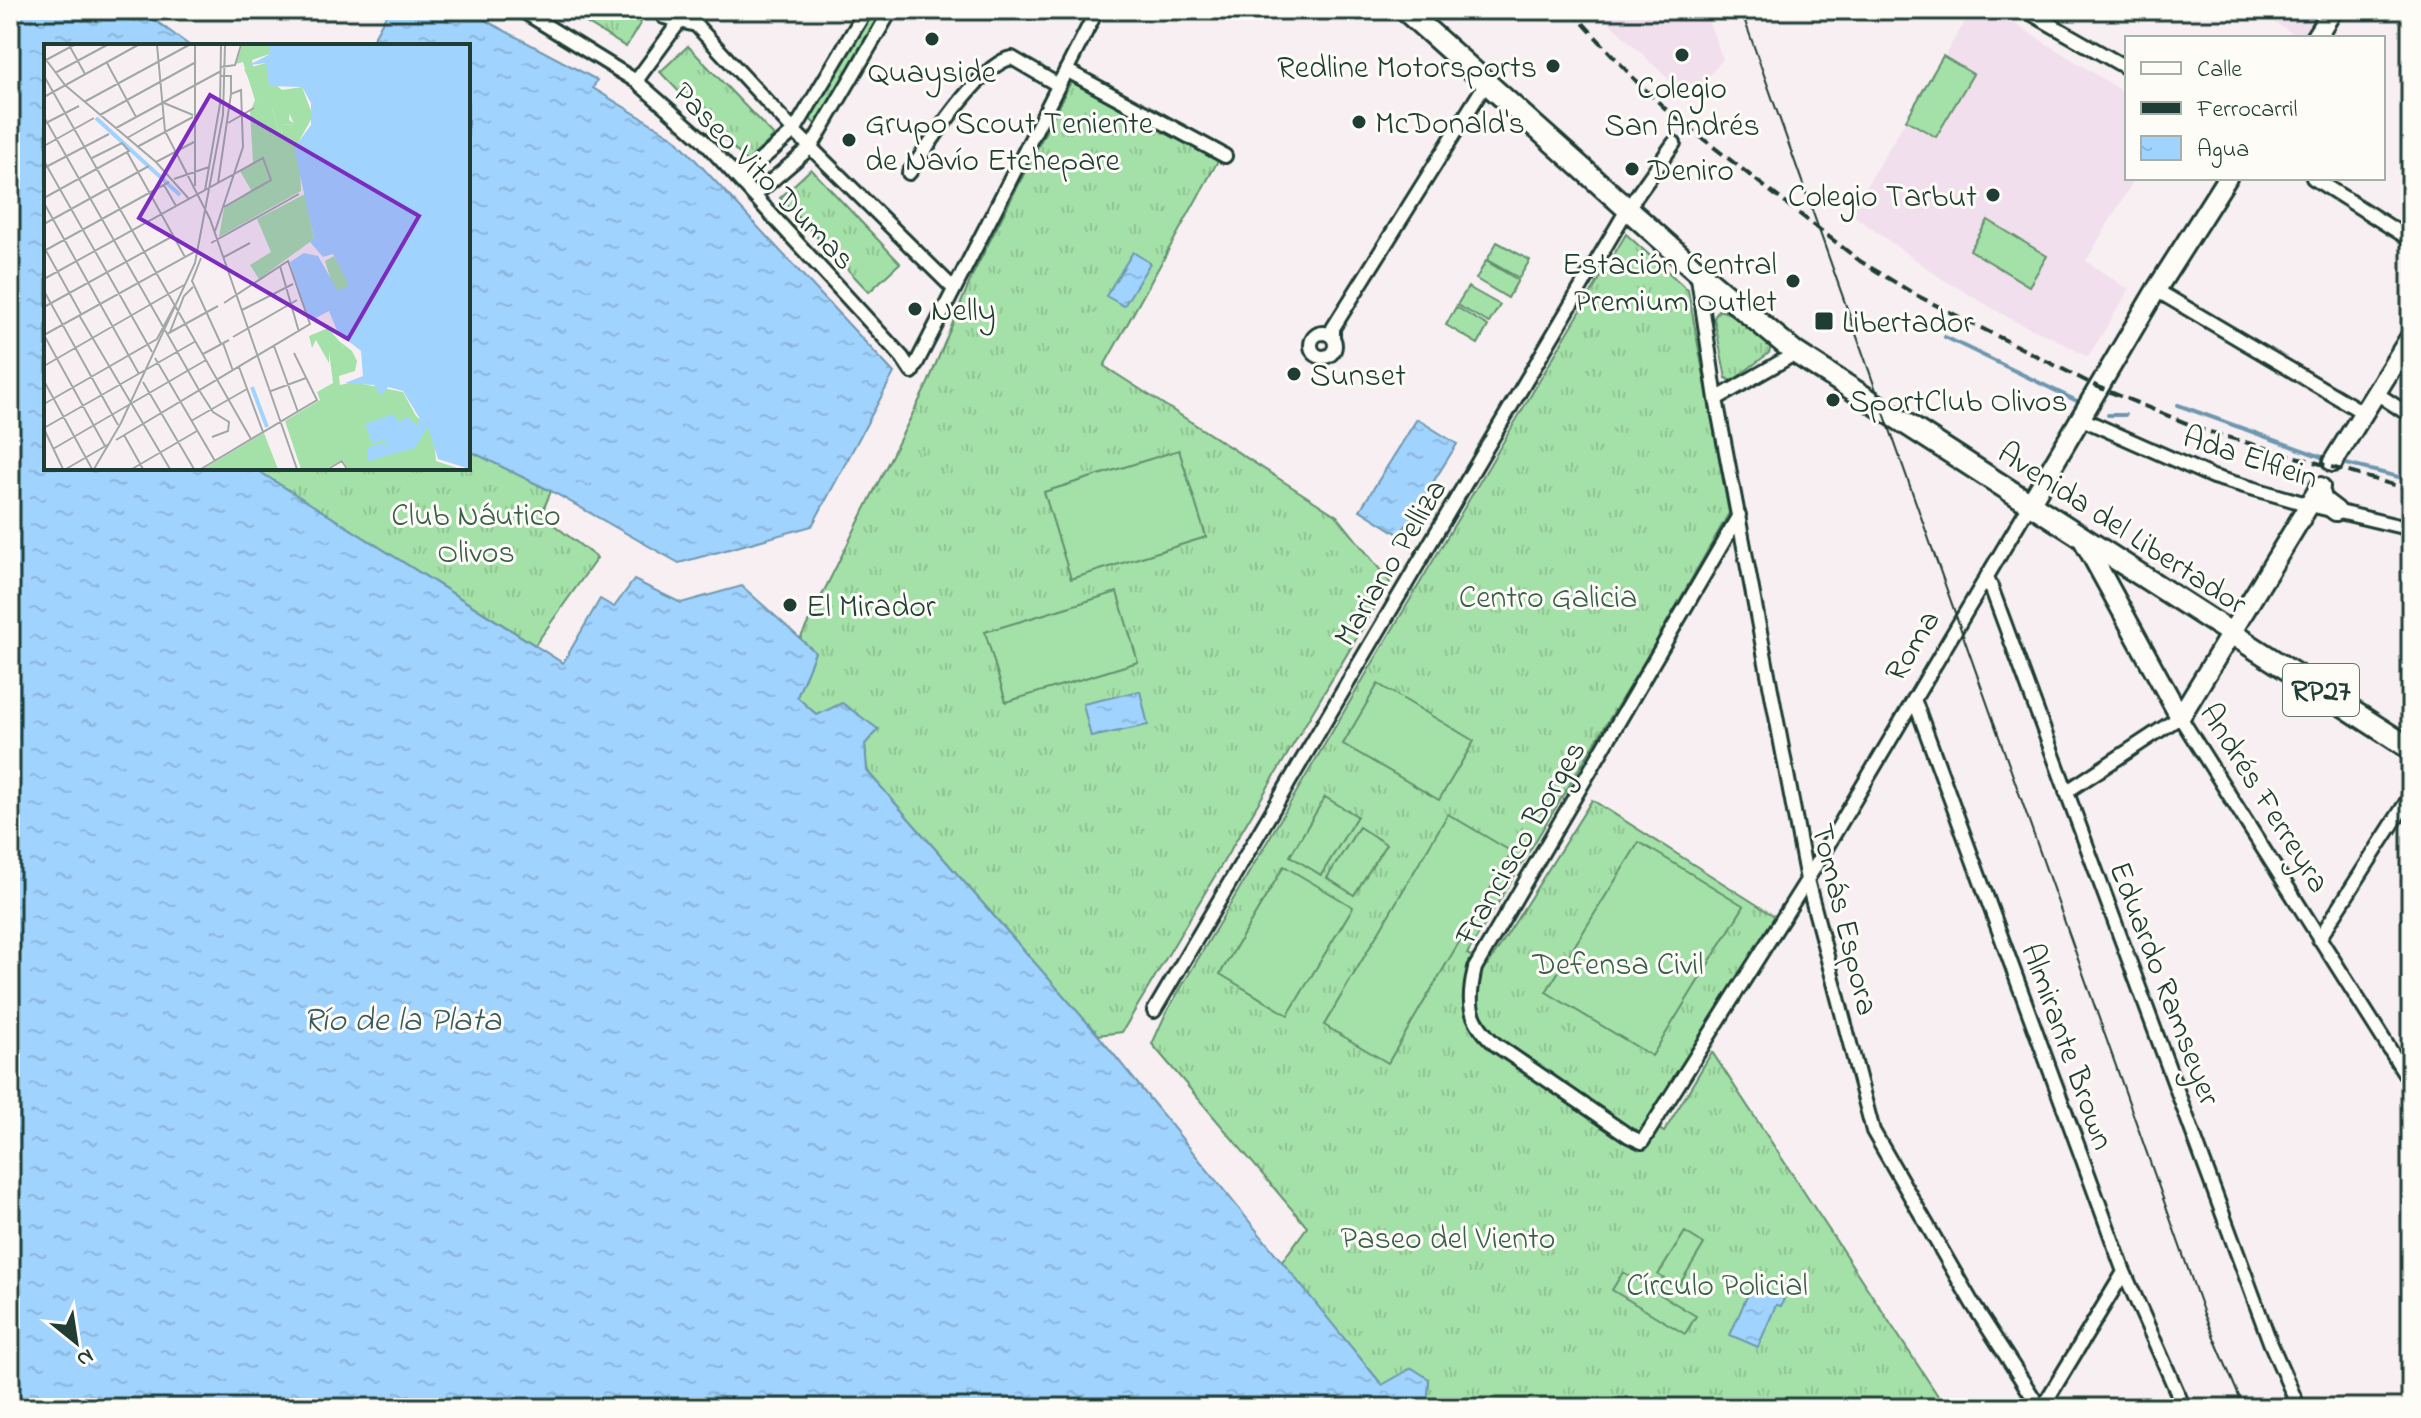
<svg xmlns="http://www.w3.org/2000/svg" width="2421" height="1418" viewBox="0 0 2421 1418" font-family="'Indie Flower',sans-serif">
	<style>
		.built { fill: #f2dfed }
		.grass { fill: url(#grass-tufts); stroke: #628f6e; stroke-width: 2 }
		.pitch { fill: #a4e1a8; stroke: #628f6e; stroke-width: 2 }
		.water { fill: url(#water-ripples); stroke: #6d97ae; stroke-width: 2 }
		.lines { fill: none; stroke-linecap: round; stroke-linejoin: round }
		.stream { stroke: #6d97ae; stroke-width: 4 }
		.street-casing { stroke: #1f3d34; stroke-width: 18 }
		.secondary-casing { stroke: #1f3d34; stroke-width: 24 }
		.primary-casing { stroke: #1f3d34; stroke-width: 26 }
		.street { stroke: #fdfcf7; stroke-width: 12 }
		.secondary { stroke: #fdfcf7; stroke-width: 18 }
		.primary { stroke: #fdfcf7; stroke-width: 20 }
		.tram { stroke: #1f3d34; stroke-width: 2 }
		.rail { stroke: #1f3d34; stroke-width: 4; stroke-dasharray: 12 6; stroke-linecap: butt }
		.poi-dot { fill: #1f3d34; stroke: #fdfcf7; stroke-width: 3 }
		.labels { text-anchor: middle; stroke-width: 6; stroke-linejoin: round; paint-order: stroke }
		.shield { fill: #fdfcf7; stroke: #62766e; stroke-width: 2 }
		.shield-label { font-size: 30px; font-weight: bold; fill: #1f3d34 }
		.poi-label { font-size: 32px; fill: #1f3d34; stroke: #fdfcf7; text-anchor: start }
		.street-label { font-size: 32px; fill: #1f3d34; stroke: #fdfcf7 }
		.park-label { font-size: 32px; fill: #3a5e4b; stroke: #fdfcf7 }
		.water-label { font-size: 34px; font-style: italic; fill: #395b5d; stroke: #fdfcf7 }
		.inset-river { fill: none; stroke: #a1d3ff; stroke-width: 4 }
		.inset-road { fill: none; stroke: #a1a8a6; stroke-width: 2 }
		.view { fill: #7b2cbf; fill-opacity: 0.15; stroke: #7b2cbf; stroke-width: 4 }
		.inset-edge { fill: none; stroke: #1f3d34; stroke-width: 4 }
	</style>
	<defs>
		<pattern id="grass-tufts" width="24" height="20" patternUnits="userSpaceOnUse" patternTransform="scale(2)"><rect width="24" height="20" fill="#a4e1a8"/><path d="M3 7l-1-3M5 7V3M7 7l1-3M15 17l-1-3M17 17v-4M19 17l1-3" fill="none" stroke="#8dc291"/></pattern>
		<pattern id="water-ripples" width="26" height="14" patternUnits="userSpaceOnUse" patternTransform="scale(2)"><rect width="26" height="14" fill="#a1d3ff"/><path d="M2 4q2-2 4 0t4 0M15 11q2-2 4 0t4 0" fill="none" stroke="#8ab6db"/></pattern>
	</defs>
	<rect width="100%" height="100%" fill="#f8eff2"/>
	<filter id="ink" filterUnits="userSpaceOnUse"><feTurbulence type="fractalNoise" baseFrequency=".0125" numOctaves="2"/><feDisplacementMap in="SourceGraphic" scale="16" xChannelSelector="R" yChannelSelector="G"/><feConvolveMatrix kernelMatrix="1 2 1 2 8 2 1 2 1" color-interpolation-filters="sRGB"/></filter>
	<g filter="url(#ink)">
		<path class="built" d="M1596 10H1681L1682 14 1690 10H1704L1723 59 1694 95 1683 93Z
			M1972 10H1993L2127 94V178H2135L2086 261 2129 290 2088 357 2053 338 2014 321 1941 278 1850 213Z
			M2253 10H2324L2308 38H2301Z"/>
		<path class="grass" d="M565 10H629L641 22 626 47Z
			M872 10H886L818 127 809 118Z
			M688 46 774 136 747 162 660 72Z
			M1077 70 1224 150 1104 366 1337 516 1390 582 1122 1032 1098 1035 867 771 865 744 878 729 817 715 797 697 815 652 800 639 928 383 973 274Z
			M811 169 900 263 869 292 780 198Z
			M468 225 470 451 551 491 541 515 597 558 535 645 253 468H468Z
			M1626 234 1688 290 1729 513 1650 652 1467 954 1488 965 1592 800 1776 917 1647 1121 1664 1132 1712 1052 1946 1408H1597L1588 1399 1583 1408H1427L1429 1379 1383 1386 1281 1263 1307 1227 1152 1044 1166 1013Z
			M1718 310 1731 314 1771 347 1769 353 1732 381 1726 378 1714 318Z"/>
		<path class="pitch" d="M1943 56 1973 74 1936 137 1906 120Z
			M1988 220 2047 256 2029 286 1970 250Z
			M1497 242 1530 260 1519 278 1487 260Z
			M1486 261 1518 280 1508 298 1476 279Z
			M1468 287 1500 305 1489 323 1457 305Z
			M1456 307 1488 326 1478 344 1446 325Z
			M1179 450 1206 537 1071 579 1044 492Z
			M1117 592 1138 662 1006 702 985 632Z
			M1378 684 1474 741 1439 800 1343 744Z
			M1325 797 1357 816 1321 875 1290 856Z
			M1448 814 1512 852 1388 1063 1324 1025Z
			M1359 827 1386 844 1354 895 1327 878Z
			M1639 842 1744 906 1652 1056 1546 992Z
			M1284 866 1353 907 1288 1015 1220 974Z
			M1685 1232 1704 1244 1678 1287 1658 1275Z
			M1623 1272 1696 1316 1685 1334 1612 1290Z"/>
		<path class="water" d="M10 10H141L190 46H46V468H262L260 472 563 663 600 599 614 607 634 580 681 603 742 586 815 652 797 697 817 715 842 703 878 729 865 744 867 771 1098 1035 1382 1385 1412 1368 1429 1379 1427 1408H10Z
			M389 10H466L597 80 593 88 675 138 894 373 812 526 679 563 551 491 468 450V46H369Z
			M1133 252 1150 263 1124 306 1106 296Z
			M1417 419 1457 444 1400 535 1360 510Z
			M1140 691 1148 725 1091 737 1083 704Z
			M1752 1285 1784 1299 1781 1306 1776 1305 1758 1347 1730 1335Z"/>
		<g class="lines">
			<path class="stream" d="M1945 337 2079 402
				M2178 405 2330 460
				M2108 415H2125
				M2338 462 2411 480"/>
			<defs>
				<path id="street" d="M521 10 636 81 701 138 902 357 912 372 1097 10
					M658 10 664 17 696 25 794 131 954 289
					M2025 10 2127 68
					M1066 70 1225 156
					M636 81 688 10
					M909 173C929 145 980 63 1012 58L1058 85
					M2313 178 2411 240
					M739 179 794 131 866 10
					M755 195 811 147 891 10
					M1697 271 1716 399 1807 880 1873 1131 1972 1303 2040 1408
					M2156 290 2364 413
					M1311 345a12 12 0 1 1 24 0a12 12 0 1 1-24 0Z
					M1333 337V328L1486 83
					M2376 393 2411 416
					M1716 399 1796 353
					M2080 418 2213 477 2310 505 2411 529
					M1739 515 1475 968C1467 1003 1468 1019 1495 1044L1629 1136 1642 1142 1807 880 2030 504
					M1987 576 2270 1342 2299 1408
					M1914 699 2124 1272 2184 1408
					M2066 792 2180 717 2411 1083
					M2319 939 2411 795
					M1154 1011 1628 208 1674 143
					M2042 1408 2124 1272"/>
				<path id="secondary" d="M2315 38 2333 10
					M2333 462 2411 336
					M2319 489 2323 501 2336 511
					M2030 504 2156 290 2227 178
					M2081 536 2180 717
					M2180 717 2320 487"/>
				<path id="primary" d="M1405 10 1697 271 1796 353 2411 749"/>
			</defs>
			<use href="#street" class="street-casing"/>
			<use href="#secondary" class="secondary-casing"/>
			<use href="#primary" class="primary-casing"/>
			<use href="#street" class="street"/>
			<use href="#secondary" class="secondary"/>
			<use href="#primary" class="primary"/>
			<path class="tram" d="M1741 10 2204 1314 2244 1408"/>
			<path class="rail" d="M1571 10 1637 82 1670 113 1860 261 1916 295 2098 387 2203 430 2411 490"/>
		</g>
	</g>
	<g class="poi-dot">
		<circle cx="932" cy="39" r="8"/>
		<circle cx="1682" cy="55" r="8"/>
		<circle cx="1553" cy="66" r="8"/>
		<circle cx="1359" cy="122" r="8"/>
		<circle cx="849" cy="140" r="8"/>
		<circle cx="1632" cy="169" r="8"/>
		<circle cx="1993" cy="195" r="8"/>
		<circle cx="1793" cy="281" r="8"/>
		<circle cx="915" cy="309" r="8"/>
		<rect x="1814" y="311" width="20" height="20" rx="4"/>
		<circle cx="1294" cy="374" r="8"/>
		<circle cx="1833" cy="400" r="8"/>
		<circle cx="790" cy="605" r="8"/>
	</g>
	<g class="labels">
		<rect class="shield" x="2283" y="664" width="76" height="52" rx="6"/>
		<g class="shield-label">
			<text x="2321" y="700">RP27</text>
		</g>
		<g class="poi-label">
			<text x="1537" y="77" text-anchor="end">Redline Motorsports</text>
			<text x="932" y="82" text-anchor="middle">Quayside</text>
			<text x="1682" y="98" text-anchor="middle">Colegio<tspan x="1682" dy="37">San Andrés</tspan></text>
			<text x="865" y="133">Grupo Scout Teniente<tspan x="865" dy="37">de Navío Etchepare</tspan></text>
			<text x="1375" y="133">McDonald's</text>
			<text x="1648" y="180">Deniro</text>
			<text x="1977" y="206" text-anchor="end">Colegio Tarbut</text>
			<text x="1777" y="274" text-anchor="end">Estación Central<tspan x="1777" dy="37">Premium Outlet</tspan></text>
			<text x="931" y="320">Nelly</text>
			<text x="1842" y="332">Libertador</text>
			<text x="1310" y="385">Sunset</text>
			<text x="1849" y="411">SportClub Olivos</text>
			<text x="806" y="616">El Mirador</text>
		</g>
		<g class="street-label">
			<text transform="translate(765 175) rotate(46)" y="11">Paseo Vito Dumas</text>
			<text transform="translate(2251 456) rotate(18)" y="11">Ada Elflein</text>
			<text transform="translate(2123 527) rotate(33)" y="11">Avenida del Libertador</text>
			<text transform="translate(1389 562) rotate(-59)" y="11">Mariano Pelliza</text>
			<text transform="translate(1911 645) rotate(-59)" y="11">Roma</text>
			<text transform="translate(2266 797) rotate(58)" y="11">Andrés Ferreyra</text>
			<text transform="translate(1519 842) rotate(-60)" y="11">Francisco Borges</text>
			<text transform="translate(1846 919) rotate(76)" y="11">Tomás Espora</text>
			<text transform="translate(2166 983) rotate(69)" y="11">Eduardo Ramseyer</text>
			<text transform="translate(2069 1046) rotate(70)" y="11">Almirante Brown</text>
		</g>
		<g class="park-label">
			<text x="476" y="525">Club Náutico<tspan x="476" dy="37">Olivos</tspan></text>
			<text x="1548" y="607">Centro Galicia</text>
			<text x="1618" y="974">Defensa Civil</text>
			<text x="1448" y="1248">Paseo del Viento</text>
			<text x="1717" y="1295">Círculo Policial</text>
		</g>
		<g class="water-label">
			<text x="402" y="1030">Río de la Plata</text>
		</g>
	</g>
	<g transform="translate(44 44)">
		<rect width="426" height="426" fill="#f8eff2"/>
		<path d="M198 1 226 2V10L208 16 209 22 238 46 258 43 269 72 255 97 257 147 175 193 180 164 207 146 196 127 209 118 206 68 211 56 199 18 192 20ZM217 53 232 64 239 54 250 80 238 81 237 94 228 64ZM261 150 270 195 215 235 206 221 227 208 213 175ZM290 212 307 243 278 258 286 233 281 217ZM294 296 308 307 313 317 311 327 295 332 296 341 309 338 359 348 372 372 389 386 392 417 416 425H304L299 416 281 425H257L241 377 276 356 273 348 289 339 285 307 300 303Z" fill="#a4e1a8" fill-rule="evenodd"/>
		<path d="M252 45 264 61 246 67 245 76 251 80 238 81 237 94 228 64 216 56 224 53 232 64ZM284 284 300 303 285 308V319L272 296 268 304 265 292Z" fill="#a4e1a8"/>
		<path d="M222 19 232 46 240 51 243 64 235 77 226 56 213 53 200 25Z" fill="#a4e1a8"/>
		<path d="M220 389 234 425H159Z" fill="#a4e1a8"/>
		<path d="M311 365 317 378 297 389 289 374ZM285 387 288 394 267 403 272 416 260 421 252 403Z" fill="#a4e1a8"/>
		<path d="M214 1H426V425L394 415 384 383 371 404 324 417V404L340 398 345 407 341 395 328 400 321 380 350 370 354 378 364 373 373 382 376 375 359 347 344 343 337 352 330 341 301 339 319 332 317 307 294 289 285 267 268 276 257 258 246 218 260 209 274 212 294 247 305 241 289 210 279 213 266 198 270 194 250 104 267 81V59L258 43 225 42 222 19 205 21 226 10V2Z" fill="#a1d3ff"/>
		<path class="inset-river" d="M52 74 136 151M208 343 223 383"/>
		<path class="inset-road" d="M25 1 41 30M113 1 121 87 166 175 253 425M151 1V142M0 13 21 41 112 118 145 155M2 16 30 1M63 19 92 73M177 23 191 21 197 1M11 29 63 1M0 32 207 395M0 53 94 1M40 58 145 1M120 59 149 71M56 71 152 18M0 73 155 346 169 368 185 378 184 387 168 393M184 79 210 64M0 80 35 62M72 84 177 27M83 94 120 73M0 102 50 74M93 103 149 73M83 108 141 213M0 117 108 308M112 118 150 98M0 124 65 90M130 135 165 123M174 139 187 50V32H177M120 141 132 162M161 146 176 60 177 1M0 154 85 107 78 99 48 114M0 159 95 330M0 180 105 122M171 187 199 103 197 46 187 50M167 199 255 150M0 203 37 270M0 207 125 138M180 213 206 199M157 214 148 237 177 300M236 222 255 288M0 235 219 114 227 136 180 163M0 247 74 381M0 263 129 192M198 266 249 240M35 271 126 425M126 288 140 252 149 243M123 290 174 262M0 291 152 207M0 291 61 402M189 293 253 256M179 299 189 327M230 302 254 368M159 310 185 296M111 314 171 417M0 322 140 241M195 323 219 388M0 337 48 425M99 338 150 425M227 347 262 334M0 360 113 295 131 261M147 377 203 345M0 384 152 297M0 385 19 425M80 391 99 425M72 396 266 280 244 217 180 259M9 405 162 316M22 425 65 400M50 425 77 379 151 219 179 71 181 1M88 425 153 387M157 425 273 356 250 309M284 425 298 417 303 425"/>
		<path class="view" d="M166 51 375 172 304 295 95 174Z"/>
		<rect width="426" height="426" class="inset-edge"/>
	</g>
	<rect width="2421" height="1418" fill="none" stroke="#fdfcf7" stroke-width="40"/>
	<rect x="20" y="20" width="2381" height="1378" fill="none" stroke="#1f3d34" stroke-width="3" filter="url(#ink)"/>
	<rect x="2125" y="36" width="260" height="144" fill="#fdfcf7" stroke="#a4b0a9" stroke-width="2"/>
	<rect x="2141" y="62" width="40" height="12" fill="#fdfcf7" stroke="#a4b0a9" stroke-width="2"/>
	<text x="2197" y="76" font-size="24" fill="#1f3d34">Calle</text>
	<rect x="2141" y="102" width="40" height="12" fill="#1f3d34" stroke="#a4b0a9" stroke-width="2"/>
	<text x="2197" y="116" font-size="24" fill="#1f3d34">Ferrocarril</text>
	<rect x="2141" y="136" width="40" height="24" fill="url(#water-ripples)" stroke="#a4b0a9" stroke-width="2"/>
	<text x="2197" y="156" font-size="24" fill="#1f3d34">Agua</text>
	<g transform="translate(76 1342) rotate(150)" stroke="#fdfcf7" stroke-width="6" paint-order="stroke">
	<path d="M0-6L14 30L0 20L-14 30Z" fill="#1f3d34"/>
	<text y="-12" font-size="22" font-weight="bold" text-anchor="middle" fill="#1f3d34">N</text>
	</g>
</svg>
